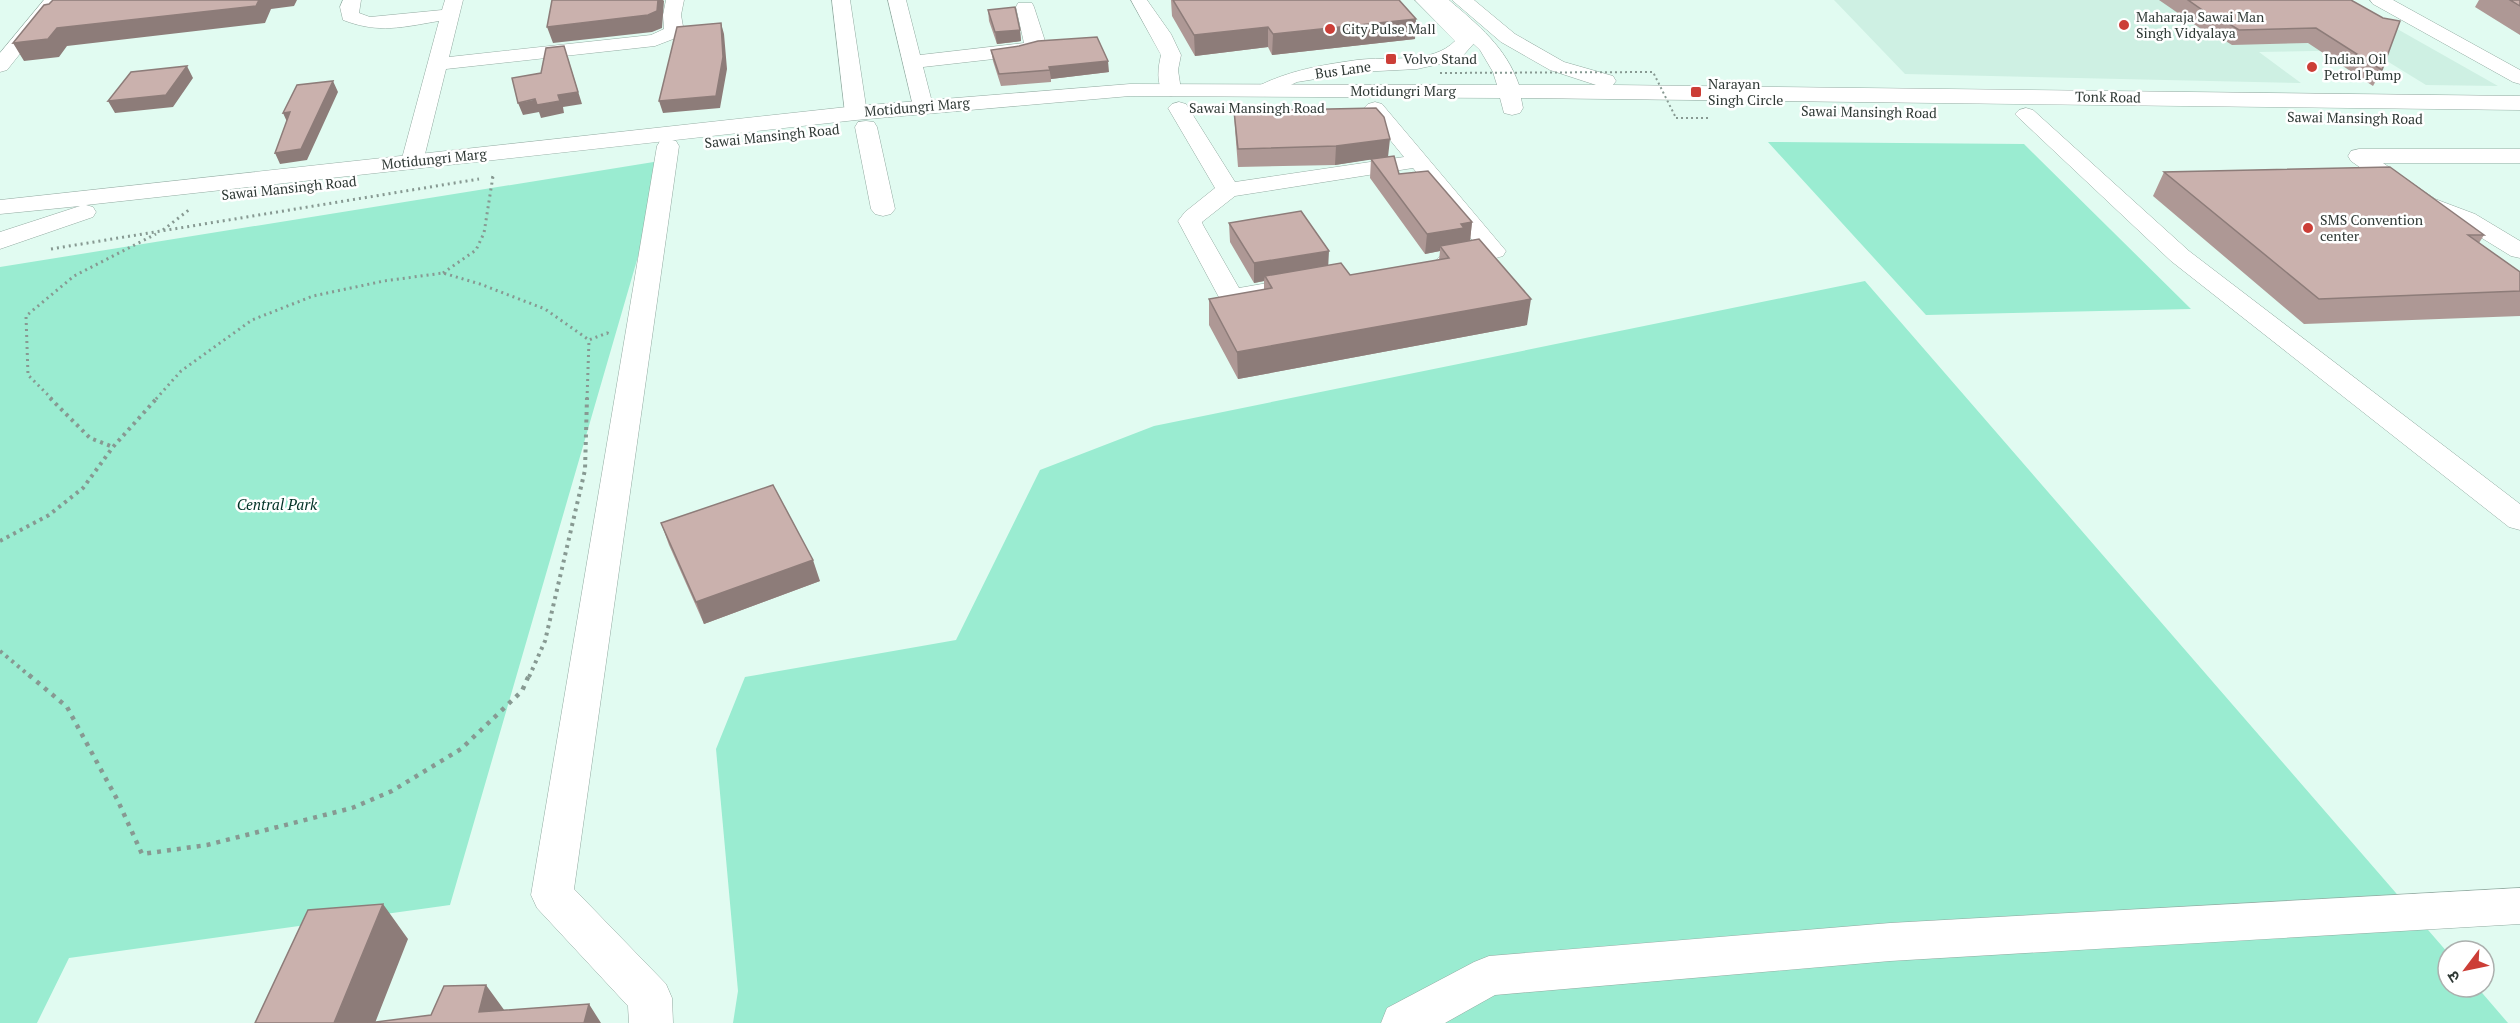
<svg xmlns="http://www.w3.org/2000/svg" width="2520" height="1023" viewBox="0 0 2520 1023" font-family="'PT Serif','Noto Sans Devanagari',serif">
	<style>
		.built { fill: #cef0e3 }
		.green { fill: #9aecd1 }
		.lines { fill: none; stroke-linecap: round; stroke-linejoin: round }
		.minor-casing { stroke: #92aaa1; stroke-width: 1 }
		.major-casing { stroke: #92aaa1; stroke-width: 1 }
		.path-far3 { stroke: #879992; stroke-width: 2; stroke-dasharray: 2 3; stroke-linecap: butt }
		.path-far2 { stroke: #879992; stroke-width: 3; stroke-dasharray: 2 4; stroke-linecap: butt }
		.path-far1 { stroke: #879992; stroke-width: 4; stroke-dasharray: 3 4.5; stroke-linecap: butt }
		.path { stroke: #879992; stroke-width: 4.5; stroke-dasharray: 4 6; stroke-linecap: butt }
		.minor { fill: #fff; fill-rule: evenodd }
		.major { fill: #fff; fill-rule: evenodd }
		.path-bridge { stroke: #879992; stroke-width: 2; stroke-dasharray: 2 3; stroke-linecap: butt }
		.wall { fill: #ae9895 }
		.shaded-wall { fill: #8d7c79 }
		.building { fill: #cab1ad; stroke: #8d7c79; stroke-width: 1.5 }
		.poi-dot { fill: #cc3e37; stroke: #fff; stroke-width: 2 }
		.labels { text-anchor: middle; stroke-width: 5; stroke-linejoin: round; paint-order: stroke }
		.far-poi-label { font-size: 14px; fill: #2f3935; stroke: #fff; text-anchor: start }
		.far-street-label { font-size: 14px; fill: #2f3935; stroke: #fff }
		.park-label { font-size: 15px; font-style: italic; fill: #023226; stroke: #fff }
	</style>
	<rect width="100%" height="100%" fill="#e1fbf1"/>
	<path class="built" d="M1834 0H2346L2498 86 2426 85 2369 50 2259 52 2301 83 1905 74Z"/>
	<path class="green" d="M1768 142 2024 144 2191 309 1926 315Z
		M666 160 450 905 69 958 37 1023H0V267Z
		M1865 281 2448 953V987H2477L2508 1023H733L738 991 716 749 745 677 956 640 1040 470 1154 426Z"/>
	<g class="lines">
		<defs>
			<path id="minor" d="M44 0H63L7 70 0 72V53Z
				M343 0H361L359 13 370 17 442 10 445 0H463L449 57 651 35 664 29 663 15 666 0H684L681 15 684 32 681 36 655 46 446 69 423 162 420 167 412 169 404 167 401 162 439 21C403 27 379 34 343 20L340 7Z
				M832 0H850L867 113 863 117 856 119 849 117 845 113Z
				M888 0H906L920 55 1024 43 1016 7 1018 3H1032L1034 7 1045 41 1038 51 1020 56 923 67 933 106 930 110 923 112 916 110 913 106Z
				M1131 0H1147L1171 34 1181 55 1178 70 1181 90 1178 94 1171 96 1164 94C1156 83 1158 68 1161 55Z
				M1415 0H1434L1473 37 1476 41 1460 59 1453 61 1417 69 1359 72 1297 82 1272 94 1265 96 1258 94 1255 90 1258 86C1291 70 1321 65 1357 60 1388 56 1432 65 1455 41Z
				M2370 0H2393L2520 70V84L2513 82 2373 4Z
				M1179 102 1186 104 1235 182 1404 157 1364 108 1368 104 1375 102 1382 104 1506 251 1503 256C1484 261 1459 271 1440 266L1436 261 1440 256 1478 247 1413 168 1235 196 1202 222 1203 225 1239 288 1273 282 1282 285 1286 290 1282 295C1264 300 1240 307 1222 303L1178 221 1185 212 1215 188 1168 108 1172 104Z
				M2026 108 2033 110 2189 251 2520 504V530L2509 527 2171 261 2019 118 2015 114 2019 110Z
				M866 121 874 122 877 127 895 209 891 214 883 216 875 214 871 209 855 127 858 122Z
				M668 139 676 141 679 146 574 889 666 984 672 998 673 1023H629L628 1006 537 908 531 895 657 146 660 141Z
				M2359 149H2520V163H2383L2435 199 2475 214 2520 241V258L2511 256 2459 224 2419 209 2351 161 2348 156 2351 151Z
				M2520 888V924L1890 961 1495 995 1445 1023H1381L1387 1008 1474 962 1489 956 1890 923Z"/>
			<path id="major" d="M1427 0H1449C1478 25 1506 47 1519 85H1596L1550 70 1501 42 1452 0H1474L1515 34 1564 62 1613 76 1616 81 1613 85 2520 96V110L1521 98 1523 108 1520 113 1512 115 1504 113 1500 98 1130 96 856 120 86 205 93 207 96 212 93 217 0 249V232L80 206 0 214V200L856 106 1130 84 1497 85 1493 72 1480 50Z"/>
		</defs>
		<use href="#minor" class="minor-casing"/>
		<use href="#major" class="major-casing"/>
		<path class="path-far3" d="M1676 118H1708
			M492 178 493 174"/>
		<path class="path-far2" d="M163 230 190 209
			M51 249 479 179
			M443 273 476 250 484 233 493 176
			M52 399 28 375 26 316 74 276 156 234
			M156 399 181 371 252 320 313 296 384 281 443 273 480 284 545 309 589 340
			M587 399 589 340 607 333 612 335"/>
		<path class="path-far1" d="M50 398 90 438 113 447
			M0 541 49 515 83 488 113 447 157 398
			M0 651 31 677
			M529 677 545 641 585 470 587 398"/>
		<path class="path" d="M29 675 67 707 118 801 142 854 207 845 352 808 392 791 461 749 522 691 529 675"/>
		<use href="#minor" class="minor"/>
		<use href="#major" class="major"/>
		<path class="path-bridge" d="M1440 73 1653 72 1676 118"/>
	</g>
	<path class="wall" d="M1171 0H1399L1415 39 1272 55 1268 47 1195 56 1172 16Z
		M2159 0H2351L2382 70 2373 86 2308 43 2232 45 2216 35 2204 31Z
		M2479 0H2520V35L2475 7Z
		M988 10 1020 30 1021 41 997 44 989 21Z
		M991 50 1109 72 1051 79V82L1001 86 993 61Z
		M1234 111 1388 157 1399 174 1472 222 1470 241 1527 325 1238 379 1209 325V299L1264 290V281L1254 283 1230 242 1229 223 1350 275 1439 260 1440 251 1425 254 1370 178 1371 159 1335 165 1238 167 1235 129Z
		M2164 172 2484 235 2479 243 2520 272V316L2304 324 2153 196Z
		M661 523 820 581 704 624 669 545Z"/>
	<path class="shaded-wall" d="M259 0H297L294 6 271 9 265 23 67 46 59 57 24 61 13 43 57 28Z
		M658 0H663L664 1 662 28 652 32 553 43 547 27Z
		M1416 19 1415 39 1272 55 1273 34Z
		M721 23 724 34 727 69 720 108 663 113 659 101Z
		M1268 27V47L1195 56 1194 35Z
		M1020 30 1021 41 997 44 995 32Z
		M564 46 582 104 563 107 564 113 541 118 539 112 523 115 518 103 558 95Z
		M1108 61 1109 72 1051 79 1049 67Z
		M187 66 193 78 173 107 115 113 108 101Z
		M333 81 338 92 307 160 280 164 275 153Z
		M290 112 288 124 283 113Z
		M1390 139 1388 157 1335 165 1336 146Z
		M1472 222 1470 241 1440 246V251L1425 254 1427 234 1461 224Z
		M1329 251 1328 270 1265 276 1264 281 1254 283V263Z
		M1531 299 1527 325 1238 379 1237 352Z
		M813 560 820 581 704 624 696 602Z
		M383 904 408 939 375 1023H334Z
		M486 985 510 1018 479 1012Z
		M589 1004 601 1023H584Z"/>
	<path class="building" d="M53 0H259L256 6 57 28 48 39 13 43 44 5 49 4Z
		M552 0H658L657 11 648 15 547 27Z
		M1173 0H1399L1416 19 1273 34 1268 27 1194 35Z
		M2188 0H2351L2383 18 2400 21 2382 70 2316 28 2239 30 2223 20 2211 16Z
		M2510 0H2520V6Z
		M1015 7 1020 30 995 32 988 10Z
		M721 23 723 57 716 96 659 101 677 27Z
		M1097 37 1108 61 1049 67 1050 70 999 74 991 50 1019 46 1038 41Z
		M564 46 578 92 558 95 560 101 537 105 535 99 518 103 512 78 541 73 546 48Z
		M187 66 166 95 108 101 131 72Z
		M333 81 301 149 275 153 290 112 283 113 297 85Z
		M1376 108 1384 117 1390 139 1336 146 1238 149 1234 111Z
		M1394 156 1399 174 1428 171 1472 222 1461 224 1464 228 1427 234 1371 159Z
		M2390 167 2484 235H2468L2520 272V291L2319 299 2164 172Z
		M1301 211 1329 251 1254 263 1229 223Z
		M1479 239 1531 299 1237 352 1209 299 1272 288 1265 276 1341 263 1350 275 1449 258 1440 246Z
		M773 485 813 560 696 602 661 523Z
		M383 904 334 1023H255L308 910Z
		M486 985 479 1012 589 1004 584 1023H368L431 1015 444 986Z"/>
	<g class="poi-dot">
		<circle cx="2124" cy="25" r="6"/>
		<circle cx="1330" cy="29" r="6"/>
		<rect x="1385" y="53" width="12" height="12" rx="3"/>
		<circle cx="2312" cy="67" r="6"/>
		<rect x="1690" y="86" width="12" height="12" rx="3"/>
		<circle cx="2308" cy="228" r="6"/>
	</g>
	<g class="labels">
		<g class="far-poi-label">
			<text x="2136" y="22">Maharaja Sawai Man<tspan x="2136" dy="16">Singh Vidyalaya</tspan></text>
			<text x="1342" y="34">City Pulse Mall</text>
			<text x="1403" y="64">Volvo Stand</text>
			<text x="2324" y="64">Indian Oil<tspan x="2324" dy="16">Petrol Pump</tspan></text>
			<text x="1708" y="89">Narayan<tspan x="1708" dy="16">Singh Circle</tspan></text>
			<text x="2320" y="225">SMS Convention<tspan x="2320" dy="16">center</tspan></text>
		</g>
		<g class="far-street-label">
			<text transform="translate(1343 70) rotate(-8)" y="5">Bus Lane</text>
			<text x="1403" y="96">Motidungri Marg</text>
			<text transform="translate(2108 97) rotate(1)" y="5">Tonk Road</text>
			<text transform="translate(917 107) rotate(-5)" y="5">Motidungri Marg</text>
			<text x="1257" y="113">Sawai Mansingh Road</text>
			<text transform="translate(1869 112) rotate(1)" y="5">Sawai Mansingh Road</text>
			<text transform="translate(2355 118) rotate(1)" y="5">Sawai Mansingh Road</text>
			<text transform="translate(772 136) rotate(-6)" y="5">Sawai Mansingh Road</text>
			<text transform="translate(434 159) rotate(-6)" y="5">Motidungri Marg</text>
			<text transform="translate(289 188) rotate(-6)" y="5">Sawai Mansingh Road</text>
		</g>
		<g class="park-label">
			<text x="277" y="510">Central Park</text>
		</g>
	</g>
	<g transform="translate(2466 969) rotate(238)"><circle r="28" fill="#ffffff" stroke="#acb0ae" stroke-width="1.5"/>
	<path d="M0-4.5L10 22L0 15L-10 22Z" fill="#cc3e37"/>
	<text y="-9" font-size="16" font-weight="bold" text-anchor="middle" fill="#2f3935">उ</text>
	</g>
</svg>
